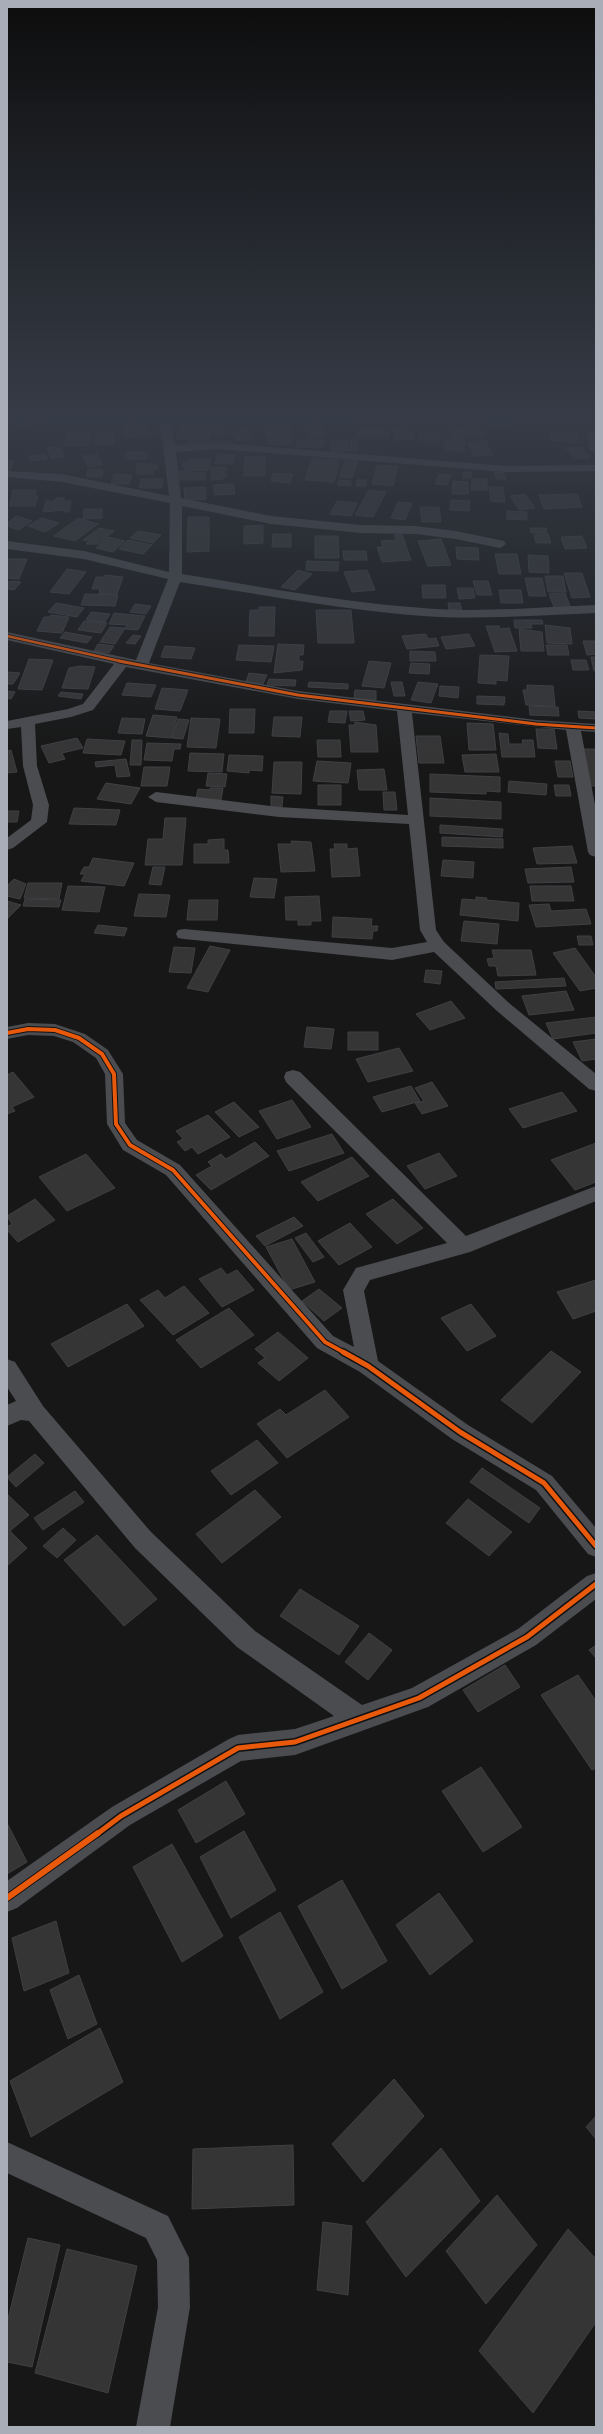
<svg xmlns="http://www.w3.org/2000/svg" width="603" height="2434" viewBox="0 0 603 2434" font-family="'Titillium Web',sans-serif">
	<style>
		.building { fill: #353536; stroke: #3f4043 }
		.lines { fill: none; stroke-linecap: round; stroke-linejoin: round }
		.street { fill: #4b4c50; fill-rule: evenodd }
		.cycleway-far4-casing { stroke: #111113; stroke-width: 4 }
		.cycleway-far3-casing { stroke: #111113; stroke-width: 5 }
		.cycleway-far2-casing { stroke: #111113; stroke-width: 6 }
		.cycleway-far1-casing { stroke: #111113; stroke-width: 8 }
		.cycleway-casing { stroke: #111113; stroke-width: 8 }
		.cycleway-far4 { stroke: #e8590c; stroke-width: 2.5 }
		.cycleway-far3 { stroke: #e8590c; stroke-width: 3 }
		.cycleway-far2 { stroke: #e8590c; stroke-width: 4 }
		.cycleway-far1 { stroke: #e8590c; stroke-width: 5 }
		.cycleway { stroke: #e8590c; stroke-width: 6 }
	</style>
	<rect width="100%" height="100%" fill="#171717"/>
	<path class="building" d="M507 416 512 426 492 427 488 417Z
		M18 420 34 421 32 425H16Z
		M181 423H222L221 426H180Z
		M137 425 146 426 148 433H153V435L126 437 124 426Z
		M289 426 291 431 265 433 263 427Z
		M305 427H323V431H305Z
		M481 427 485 435 452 437 449 429Z
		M179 428 210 429 209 439H177Z
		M214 428H226V433H214Z
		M246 429 255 438 238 441 229 432Z
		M356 429H387L389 438H357Z
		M410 429 414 439 395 440 392 430Z
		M67 430 90 432 88 446H65Z
		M418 430H439L440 440H420Z
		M557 430H576L578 438H575V442L552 440 550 433H557Z
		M97 431H114V444L96 445Z
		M323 432 325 437 308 438 307 433Z
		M290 433 292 444 269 445 267 434Z
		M445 438 464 439V451L445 450Z
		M351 439H357L358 451H351Z
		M297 440H324L323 447H297Z
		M347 440 350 451 332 452 330 441Z
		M485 440 493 455 474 456 468 443Z
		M188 441H231V444H188Z
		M61 447 64 457 51 458 47 448Z
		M581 447 590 458 575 459 566 448Z
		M126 452H147L146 459H125Z
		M45 454 47 459 31 461 29 456Z
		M97 454 103 465 88 467 82 456Z
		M218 454 235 455 233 464H215Z
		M245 457H265V476H244Z
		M312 458 340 460 338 464 311 462Z
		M188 459H211L208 471 184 470 185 466H182L183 462H186Z
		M345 460 358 461 352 478 339 477Z
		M7 461H14L10 472H7Z
		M137 463 158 465 157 470H154L153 474H136Z
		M310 463 339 465 334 482 305 480Z
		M377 465 398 466 393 486 372 484Z
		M211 467H226V477H223V479L211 480Z
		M88 469H103L102 477H87Z
		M179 471 206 473 205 480H178Z
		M464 472H472L471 478H463Z
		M494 472H503L506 479H497Z
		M273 473 293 474 290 483 271 481Z
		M114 474 132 475 129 484H111Z
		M439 474 451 475 447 485 435 484Z
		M141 479H163L162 488H139Z
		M472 479H487V490H471Z
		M338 480 351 481V486L338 485Z
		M357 480H366V486H356Z
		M453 481 468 482V494H452Z
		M233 484 235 494 215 495 213 485Z
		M205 487 206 499 185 500 184 488Z
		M489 487H503L505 502 491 501Z
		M13 490H36L35 496H38L35 506H10Z
		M369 490 386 492 373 517 355 515Z
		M525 494 535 508 519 510 510 496Z
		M577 494 582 507 544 509 539 495Z
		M56 498H64V501H71L69 512H64V510L43 512 46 501H55Z
		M451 500 470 501 469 511 450 510Z
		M337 501 357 503 351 516 330 514Z
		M398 502 412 503 405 520 391 518Z
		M420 507H439L441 522H422Z
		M84 509H102V518L83 519Z
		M507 511 527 512V520L507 519Z
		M17 516 32 521 19 530 7 526V523Z
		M188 517H209V551L187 552Z
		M42 518 59 523 45 532 28 526Z
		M78 518 98 524 75 541 54 536Z
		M263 525V543L244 544V526Z
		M99 528 114 531 98 544H86L89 541 83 540Z
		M530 528H546L547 533H531Z
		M138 531 161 535 153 543 130 538Z
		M273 534H291V547H272Z
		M402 534 411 560 382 562 377 547H383L381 541 396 540 394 535Z
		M548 534 551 543H536L534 535Z
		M315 536H338L339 558H315Z
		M582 536 587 548 565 549 561 537Z
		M108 537 125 541 113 552 96 548Z
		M441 539 451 565 428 566 418 541Z
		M128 540 152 545 143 554 119 549Z
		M456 547 478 548 479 560 457 559Z
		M343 551H366L367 560H344Z
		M495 554H517L521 574H499Z
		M528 555 548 556 549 573 529 572Z
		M7 559H27L19 579 7 578Z
		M307 561 339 562 338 571 306 570Z
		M67 569 86 572 69 594 50 592Z
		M298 570 312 574 295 590 281 587Z
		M367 570 375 590 352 592 344 572Z
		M564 573H582L590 597 572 598Z
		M105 575 123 577 117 594H99L100 589H92L96 577H104Z
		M545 576H563L566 592H548Z
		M525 578H542L546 596H529Z
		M13 581 21 582 14 590 7 589V582Z
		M473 581H488L492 595H477Z
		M422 585H445L446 598H423Z
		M457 588H473L475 598 459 599Z
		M499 590H521L523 603H501Z
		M565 593 571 609 555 610 549 594Z
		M85 594 118 595 115 606 81 605Z
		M56 603 84 608 77 617 48 612Z
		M448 603H460L462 611H449Z
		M135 604 151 606 146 614 130 612Z
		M259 607H275L274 636H249L250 610H259Z
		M316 610H351L354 643H318Z
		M91 612 110 614 105 622 86 620Z
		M114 613 145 616 138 630 125 629 127 625 109 624Z
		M51 615 69 617 62 633 37 631 44 617H49Z
		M514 620H542L543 624H531L532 628H515Z
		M84 621 107 623 101 633 78 630Z
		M545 625 570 628 572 644 547 643Z
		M486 626H499L500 629 509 628 517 651 495 652Z
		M110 627 125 628 115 644 100 642Z
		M519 629 542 632 544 651H521Z
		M65 632 92 637 87 643 60 638Z
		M426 634 428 639 436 638 439 646 407 649 402 636Z
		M469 634 475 646 446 649 441 637Z
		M133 635 141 636 135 644 126 643Z
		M583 641H596V654L587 655Z
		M98 644 114 646 109 653 94 651Z
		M278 644 304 645 303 655H299V661H303L302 670 274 673Z
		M239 645 274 646 271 662 236 660Z
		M546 645H567L569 655H548Z
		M165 646 195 648 191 659 161 657Z
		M410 651 435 652 436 661H410Z
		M480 655 509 656 507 681 496 680V684L478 683Z
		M591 657H596V671H594Z
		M29 659 53 660 42 690 18 689Z
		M571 660H586L589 670H573Z
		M369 661 391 663 384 688 362 686Z
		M411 663 430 664 429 674 409 673Z
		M80 666 95 667 88 689 62 688 69 668Z
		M7 672 20 673 13 684H7Z
		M249 673 267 675 263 684 246 682Z
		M269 679 296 680 295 686 267 685Z
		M309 682 348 684V689L308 687Z
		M391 682H402L405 696H394Z
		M418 682 438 684 431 703 411 700Z
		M127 683 156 685 151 697 122 695Z
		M527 685 553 686 555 706 526 705 523 690H527Z
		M440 686 459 687 458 698 439 696Z
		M162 688 188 690 180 711 155 709Z
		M355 690 376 691V700L354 699Z
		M7 691 15 692 11 699 7 698Z
		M61 692 83 694 81 699 58 696Z
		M477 696 505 697 504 705 477 704Z
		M529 706 558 707 559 716 530 715Z
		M230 709H255L254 733H229Z
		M330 711H347L345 723 328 722Z
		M349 711H363L365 720 351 721Z
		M578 711 596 712V719L579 718Z
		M153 715 177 717 171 738 146 736Z
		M274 717H302L300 737 272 736Z
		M122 718 145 719 142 734 118 733Z
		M191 718 220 719 216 748 187 747Z
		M178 719 189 720 183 739 172 738Z
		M355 722 376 725 378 752H351L349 725H355Z
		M467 723 493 724 496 750H469Z
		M536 729H554L557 749 538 748Z
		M499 733 508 734 509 744H523L522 740H533L535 757H502Z
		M416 736H440L444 763H419Z
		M77 738 83 748 62 753 65 759 49 763 41 746Z
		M87 739 125 741 121 755 83 753Z
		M132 740H142L141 765H130Z
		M317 740H340L341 757H318Z
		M147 743 181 744 180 749H174L172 761 144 760Z
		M581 749H596V786H589Z
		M11 750 17 772 7 773V751Z
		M190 753 224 754 222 772 188 771Z
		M496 754 499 772H465L462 755Z
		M229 755 263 756 262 771 249 770V773L227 771Z
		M126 759 130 776 117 777 115 765 96 767 95 762Z
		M317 761 351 763 348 783 313 781Z
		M555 761H570L573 777H558Z
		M274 762H302L301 794 272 793Z
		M144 767H170L167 786H141Z
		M384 769 387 790H359L357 770Z
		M208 773 227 774 225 787 206 786Z
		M430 774 500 777V792L486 791V794L430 792Z
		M509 781 547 784 546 795 508 792Z
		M106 783 140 788 131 804 97 799Z
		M318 785H341V805H318Z
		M554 785H569L571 796H556Z
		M210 788H223L221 800 196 799 198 789 210 790Z
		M383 792H395L397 810H384Z
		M271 796 283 797 282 807H271Z
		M430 798 501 802V819L430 816Z
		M74 808 120 810 116 825 69 824Z
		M7 811H19L17 822H7Z
		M165 818H186L182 865H145L148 839H163Z
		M440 825 503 829 502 837 440 833Z
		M442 837 503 839V848L442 846Z
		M224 839V850H228L229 863H194V844H208V840Z
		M291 841 311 842 315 871 281 872 278 844H292Z
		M334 844H347V849L357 848 360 876 332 877 330 849H335Z
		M572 846 577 863 537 864 533 848Z
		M93 858 134 863 124 886 81 881 85 874H80L84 867H89Z
		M443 860 474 862 473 878 441 876Z
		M153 867H165L161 885 149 884Z
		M571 867 574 882 528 883 525 869Z
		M254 878 277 879 274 898 250 897Z
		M14 879 26 884 20 899 7 896V886Z
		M28 883H62L59 899 24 898Z
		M68 886 105 887 99 912 62 910Z
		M530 886H571L574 901H532Z
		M139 894 170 895 166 917 134 916Z
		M319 896 321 921H311V925H298V920H286L285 897Z
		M476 897 487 898 486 900 519 903 518 921 460 915 462 899 476 900Z
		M25 899 61 900 59 907 23 906Z
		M189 900H218L217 920H187Z
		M7 901 21 905 7 919Z
		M549 904 551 911 586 909 591 924 536 927 529 905Z
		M333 917 372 919 371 926H378L377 931H373L372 939 332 937Z
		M464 921 499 924 497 944 461 941Z
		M98 925 127 928 124 936 94 933Z
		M577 936H591L593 945H579Z
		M210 946 230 950 208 992 187 988Z
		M174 947 195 948 191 973 169 972Z
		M575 948 596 977V988L580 991 553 953Z
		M492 950H531L536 975 498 976 496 966H489L487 959 494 958Z
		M426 970 442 971 440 984 424 982Z
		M564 978 566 986 496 989 495 982Z
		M566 991 574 1010 529 1015 522 996Z
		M451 1001 465 1018 430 1030 416 1014Z
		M596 1017V1033L553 1039 546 1023Z
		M307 1027 334 1029 331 1049 304 1047Z
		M348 1032H378V1050H348Z
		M596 1039V1059L582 1061 573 1042Z
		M399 1048 413 1071 368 1082 356 1059Z
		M13 1072 34 1097 12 1107 15 1111 7 1114V1075Z
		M432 1082 448 1106 422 1114 415 1103 424 1101 415 1088Z
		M411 1086 420 1101 382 1112 373 1097Z
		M562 1092 577 1111 523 1128 509 1109Z
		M292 1100 311 1127 277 1139 259 1111Z
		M234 1102 259 1127 239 1137 215 1112Z
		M208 1115 230 1137 198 1154 192 1147 185 1151 177 1142 183 1139 176 1131Z
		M332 1134 344 1153 289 1171 277 1151Z
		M255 1142 269 1156 211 1190 196 1175 212 1166 208 1162 221 1154 226 1159Z
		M596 1143V1182L575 1190 551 1160Z
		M439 1153 457 1176 425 1189 407 1166Z
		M86 1154 115 1188 67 1211 39 1177Z
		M352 1157 369 1176 318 1201 301 1182Z
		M35 1199 55 1220 18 1242 7 1230V1227L12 1224 7 1216Z
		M393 1199 423 1228 397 1244 366 1214Z
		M294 1217 303 1226 265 1246 256 1236Z
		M350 1223 372 1247 339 1265 318 1241Z
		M306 1233 324 1257 313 1262 295 1238Z
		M292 1239 315 1282 289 1290 266 1247Z
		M221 1268 227 1275 237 1270 254 1290 222 1307 199 1279Z
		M596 1280V1311L573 1319 557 1292Z
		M184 1286 209 1313 173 1335 140 1300 158 1290 165 1298Z
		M319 1289 342 1308 324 1321 302 1301Z
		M127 1304 144 1326 68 1367 51 1344Z
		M471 1304 496 1336 467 1351 441 1318Z
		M229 1308 254 1335 201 1368 176 1340Z
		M278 1332 308 1358 279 1381 258 1363 265 1358 255 1349Z
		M551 1351 581 1372 532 1423 501 1400Z
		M325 1390 349 1417 287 1458 257 1424 280 1409 286 1415Z
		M257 1440 278 1463 231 1495 211 1471Z
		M35 1454 44 1463 16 1487 7 1477Z
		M482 1468 540 1508 529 1523 470 1482Z
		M255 1490 281 1517 222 1563 196 1534Z
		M75 1491 84 1502 43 1530 34 1518Z
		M7 1494 29 1515 10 1531 27 1548 7 1566Z
		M468 1499 512 1532 489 1556 446 1523Z
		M63 1528 76 1540 57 1558 43 1546Z
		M97 1535 157 1599 124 1626 64 1560Z
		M300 1589 359 1626 339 1655 280 1616Z
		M369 1633 392 1650 368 1680 345 1662Z
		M596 1645V1658L589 1650Z
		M505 1665 520 1687 478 1712 463 1690Z
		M578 1675 596 1701V1768L592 1770 541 1695Z
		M481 1767 522 1827 483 1852 442 1791Z
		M226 1781 245 1814 196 1843 178 1810Z
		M7 1823 27 1862 7 1874Z
		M244 1831 276 1890 231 1918 200 1857Z
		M172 1844 223 1936 182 1962 133 1867Z
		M342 1880 387 1961 342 1989 298 1906Z
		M439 1893 473 1941 430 1975 396 1925Z
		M280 1912 323 1992 280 2019 239 1937Z
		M56 1921 69 1973 24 1991 12 1938Z
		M79 1975 97 2024 68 2039 50 1990Z
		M100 2028 123 2082 31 2137 10 2081Z
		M394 2079 424 2116 363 2182 332 2144Z
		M596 2116V2139L586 2127Z
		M293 2145 294 2205 192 2209 193 2149Z
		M441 2148 480 2201 406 2277 366 2222Z
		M497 2195 537 2245 486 2304 446 2251Z
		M323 2222 352 2226 348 2295 317 2290Z
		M568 2229 596 2259V2322L533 2413 479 2351Z
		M28 2238 60 2245 32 2367 7 2362V2323Z
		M67 2249 137 2266 108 2393 35 2373Z"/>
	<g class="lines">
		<path class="street" d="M47 416 350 418 356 421 354 423 171 421 175 445 219 443 506 466 596 465V471L506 472 219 449 176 452 181 498 271 516 361 525 415 526 456 531 504 541 506 544 500 548 456 539 415 534 361 533 271 524 182 506V574C262 587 342 602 423 608 480 613 539 607 596 605V613C539 615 480 620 423 616 342 610 260 594 180 582L149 663 298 691 536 720 596 724V732L581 731 596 810V857L590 855 588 852 566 730 412 713 436 930 444 942 509 1003 596 1074V1091L589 1089 497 1011 434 952 392 960 184 939 178 938 176 934 178 930 184 929 392 948 427 942 420 930 409 824 279 817 156 802 148 797 156 792 279 807 408 815 397 711 298 699 126 667 93 710 71 717 35 724 37 766 49 805 47 822 13 848 7 850V838L31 820 33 805 23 766 21 727 7 729V721L68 709 83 704 114 664 7 640V632L136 660 168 579 84 559 7 549V541L84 551 169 572 170 503 62 482 7 477V471L62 474 169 496 160 421 52 419Z
			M596 429V453L590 450 587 433Z
			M28 1023 55 1024 85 1034 108 1050 123 1074 125 1123 137 1140 180 1165 333 1336 354 1347 343 1290 356 1268 447 1243 286 1082 284 1077 286 1072 293 1070 300 1072 466 1236 596 1186V1201L470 1252 370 1280 364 1291 378 1361 468 1425 552 1476 596 1528V1557L588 1554 536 1490 452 1439 360 1372 317 1348 166 1175 123 1150 107 1124 105 1074 96 1058 73 1042 54 1036 28 1035 7 1039V1027Z
			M7 1359 15 1362 43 1406 151 1532 255 1631 362 1705 412 1688 518 1629 587 1576 596 1573V1599L536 1645 428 1707 295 1755 241 1761 130 1825 17 1908 7 1912V1881L112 1807 229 1739 238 1735 295 1729 334 1716 237 1647 135 1548 29 1421 21 1420 7 1426V1405L16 1401 7 1387Z
			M7 2142 168 2216 189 2258 190 2307 170 2427H136L158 2307 157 2260 146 2238 7 2173Z"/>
		<defs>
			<path id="cycleway-far4" d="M7 636 124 662"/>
			<path id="cycleway-far3" d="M119 661 298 695 536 724 596 728"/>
			<path id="cycleway-far2" d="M7 1033 28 1029 55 1030 79 1038 102 1054 114 1074 116 1124 130 1145 173 1170 325 1342 345 1353"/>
			<path id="cycleway-far1" d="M343 1352 368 1366 460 1432 544 1483 596 1546
				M97 1834 121 1816 238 1748 295 1742 419 1698 527 1637 596 1584"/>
			<path id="cycleway" d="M7 1898 98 1833"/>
		</defs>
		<use href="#cycleway-far4" class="cycleway-far4-casing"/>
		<use href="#cycleway-far3" class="cycleway-far3-casing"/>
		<use href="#cycleway-far2" class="cycleway-far2-casing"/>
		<use href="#cycleway-far1" class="cycleway-far1-casing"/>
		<use href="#cycleway" class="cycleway-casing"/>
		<use href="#cycleway-far4" class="cycleway-far4"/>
		<use href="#cycleway-far3" class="cycleway-far3"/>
		<use href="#cycleway-far2" class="cycleway-far2"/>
		<use href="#cycleway-far1" class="cycleway-far1"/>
		<use href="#cycleway" class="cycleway"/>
	</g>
	<linearGradient id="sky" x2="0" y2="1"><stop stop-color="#0d0d0d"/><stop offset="0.55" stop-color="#363c47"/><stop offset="1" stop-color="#363c47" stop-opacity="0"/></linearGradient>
	<rect width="603" height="757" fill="url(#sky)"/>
	<rect width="603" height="2434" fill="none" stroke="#a8adb8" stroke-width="16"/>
</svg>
